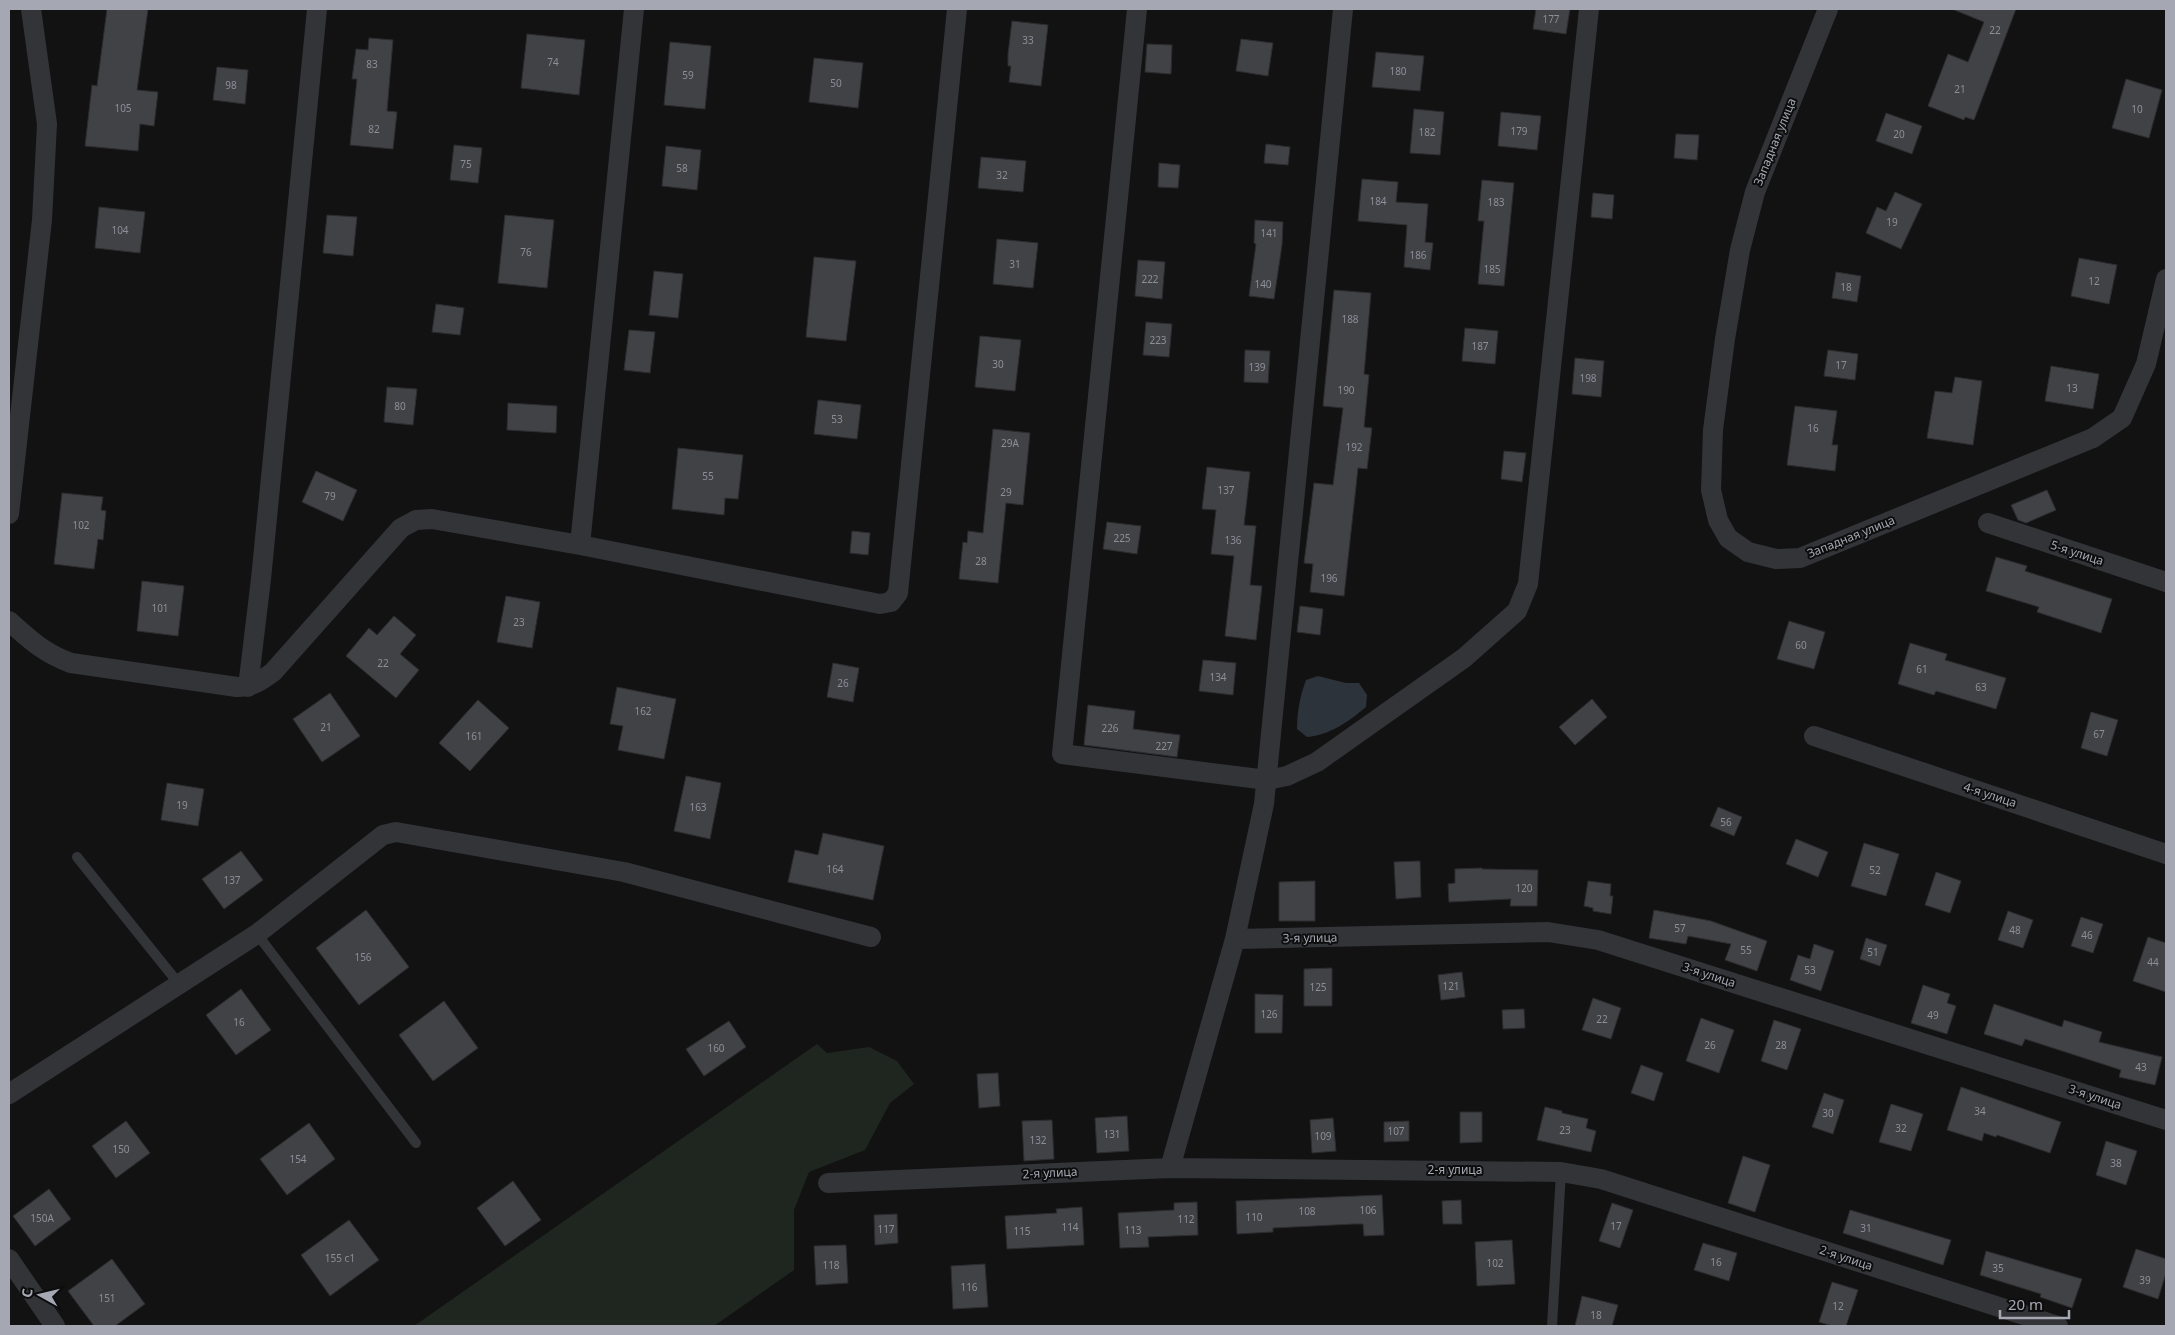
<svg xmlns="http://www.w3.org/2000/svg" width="2175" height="1335" viewBox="0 0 2175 1335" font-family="'Noto Sans',sans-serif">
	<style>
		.green { fill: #1f2620 }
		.water { fill: #2d333b }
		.building { fill: #414246; stroke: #2d2c2f }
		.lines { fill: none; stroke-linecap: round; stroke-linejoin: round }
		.service { stroke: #333438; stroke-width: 10 }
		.minor { stroke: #333438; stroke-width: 20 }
		.labels { text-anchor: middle; stroke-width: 4; stroke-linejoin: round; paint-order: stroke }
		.number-label { font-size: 10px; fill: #8c8e98 }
		.street-label { font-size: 12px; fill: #a5a8b3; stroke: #0d0d0e }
	</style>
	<rect width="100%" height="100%" fill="#121213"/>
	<path class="green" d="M817 1044 827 1053 869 1047 897 1061 914 1084 890 1103 865 1150 809 1172 794 1210V1270L714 1326H414Z"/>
	<path class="water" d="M1318 676 1346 683H1359L1367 695 1366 707C1348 722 1330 735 1307 737L1297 729C1297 712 1300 696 1306 680Z"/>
	<path class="building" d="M107 9H148L137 90 158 92 154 126 140 124 138 151 85 146 92 85 97 86Z
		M1536 9H1570L1566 34 1533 29Z
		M1952 9H2016L1974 120 1965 117 1964 120 1928 106 1948 54 1968 62 1984 22Z
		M1012 21 1048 25 1041 86 1009 82 1011 66H1008V54Z
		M527 34 585 40 579 95 521 88Z
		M369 38 393 40 387 111 397 112 393 149 350 145 357 79H352L356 49 368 50Z
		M1241 39 1273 43 1268 76 1236 71Z
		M670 42 711 46 705 109 664 105Z
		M1147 44 1172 45 1171 74 1145 72Z
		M1376 52 1424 56 1420 91 1372 87Z
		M814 58 863 63 858 108 809 102Z
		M217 67 248 70 245 104 213 100Z
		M2126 79 2162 90 2149 138 2112 128Z
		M1414 109 1444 112 1440 155 1410 153Z
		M1501 112 1541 116 1537 150 1498 146Z
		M1886 113 1922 126 1912 154 1876 141Z
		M1676 134 1699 135 1697 160 1674 158Z
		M1266 144 1290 147 1288 165 1264 163Z
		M454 145 482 148 478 183 450 180Z
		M666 146 701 150 697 190 662 186Z
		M981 157 1026 161 1023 192 978 188Z
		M1159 163 1180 165 1178 188 1158 187Z
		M1362 179 1398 182 1396 202 1428 204 1425 242 1433 243 1430 270 1404 267 1407 225 1358 221Z
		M1482 180 1514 183 1504 286 1478 284 1484 221H1478Z
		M1895 192 1922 204 1901 249 1866 233 1877 207 1886 211Z
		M1593 193 1614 195 1612 219 1591 217Z
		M99 207 145 212 140 253 95 248Z
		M327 215 357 217 353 256 323 253Z
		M505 215 554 220 547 288 498 283Z
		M1255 220 1283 222 1282 245 1274 299 1249 296 1256 244 1254 243Z
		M997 239 1038 243 1033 288 993 284Z
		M814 257 856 261 846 341 806 337Z
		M2079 258 2117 265 2109 304 2071 296Z
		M1138 260 1165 262 1162 299 1135 296Z
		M654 271 683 274 678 318 649 315Z
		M1836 272 1861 276 1857 302 1832 298Z
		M1334 290 1371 293 1364 374 1369 375 1364 427 1372 428 1367 469 1358 468 1344 596 1310 592 1313 564 1304 563 1314 483 1333 485 1343 408 1323 406Z
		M436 304 464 308 460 335 432 332Z
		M1146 322 1172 324 1169 357 1143 355Z
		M1465 328 1498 331 1495 364 1462 361Z
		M629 330 655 332 650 373 624 370Z
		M980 336 1021 340 1015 391 975 387Z
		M1245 350 1270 351 1268 383 1244 382Z
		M1828 350 1858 354 1855 380 1824 376Z
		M1575 358 1604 361 1601 397 1572 394Z
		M2051 366 2099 374 2093 409 2045 401Z
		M1955 377 1982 381 1973 445 1927 438 1935 391 1952 393Z
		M387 387 417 389 413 425 384 422Z
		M818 400 861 405 857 439 814 434Z
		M508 403 557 406 556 433 507 430Z
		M1795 406 1837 411 1832 445H1838L1835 471 1787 465Z
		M993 429 1030 433 1023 505 1006 503 998 583 959 579 963 542 967 543 968 531 983 533Z
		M678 448 743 455 738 499 725 498 724 515 672 509Z
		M1504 451 1526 453 1522 482 1501 479Z
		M1207 467 1250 472 1244 525 1256 526 1250 585 1262 586 1256 640 1225 636 1234 556 1211 554 1216 510 1202 509Z
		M316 471 357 490 343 521 302 502Z
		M2047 490 2056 510 2026 523 2018 520 2011 505Z
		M62 493 103 497 101 510 106 511 103 540 98 539 94 569 54 564Z
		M1107 522 1141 526 1137 554 1103 549Z
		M852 531 870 533 868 555 850 553Z
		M1996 557 2027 566 2025 571 2112 599 2101 633 2037 612 2039 607 1986 591Z
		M142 581 184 586 178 636 137 631Z
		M506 596 540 602 532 648 497 642Z
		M1300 606 1323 609 1320 635 1297 632Z
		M394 616 416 635 400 654 419 670 396 698 346 656 369 628 377 635Z
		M1789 621 1825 632 1814 669 1777 659Z
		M1910 643 1947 654 1945 660 2006 678 1996 709 1936 691 1934 695 1898 684Z
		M1203 660 1236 663 1233 695 1199 691Z
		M833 663 859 668 853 702 827 697Z
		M617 687 676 699 664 759 618 750 623 726 610 724Z
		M330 693 360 736 322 762 293 719Z
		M1592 699 1607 717 1575 745 1559 727Z
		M478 700 509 728 470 771 439 743Z
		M1088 705 1135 711 1133 729 1180 735 1177 757 1084 745Z
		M2091 712 2118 720 2107 756 2081 748Z
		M686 776 721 783 710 839 674 831Z
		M167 783 204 789 198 826 161 820Z
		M1718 807 1742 817 1734 836 1710 826Z
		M823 833 884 846 873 900 788 882 795 850 818 855Z
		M1796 839 1828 852 1818 877 1786 864Z
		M1864 843 1899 854 1886 896 1851 886Z
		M241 851 263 880 224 909 202 879Z
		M1420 861 1421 897 1396 899 1394 862Z
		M1482 868V869L1538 870 1537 906H1510L1511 899 1449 902 1448 884 1455 883V869Z
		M1936 872 1961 881 1950 913 1925 905Z
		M1315 881V921H1279V882Z
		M1588 881 1611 884 1610 896H1613L1611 914 1593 911V908L1584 906Z
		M366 910 409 967 359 1005 316 948Z
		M1654 910 1711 921 1767 941 1757 971 1725 960 1731 944 1688 936 1686 944 1649 938Z
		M2008 911 2033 920 2023 948 1998 940Z
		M2081 917 2103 924 2093 953 2071 946Z
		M2148 937 2166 943V992L2133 981Z
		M1866 938 1887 945 1880 966 1860 959Z
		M1814 944 1834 951 1821 991 1790 980 1798 955 1810 959Z
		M1332 968V1006H1304V969Z
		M1462 972 1465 997 1441 1000 1438 975Z
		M1923 985 1950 994 1947 1003 1956 1006 1947 1034 1911 1023Z
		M241 989 271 1030 236 1055 206 1015Z
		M1255 994 1283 995 1282 1033H1255Z
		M1593 998 1621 1008 1611 1039 1582 1030Z
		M444 1001 478 1048 433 1081 399 1035Z
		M1994 1004 2062 1027 2064 1020 2102 1032 2099 1042 2162 1057 2155 1085 2119 1077 2121 1070 2025 1039 2022 1046 1984 1034Z
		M1524 1009 1525 1028 1503 1029 1502 1010Z
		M1701 1018 1734 1030 1719 1073 1686 1061Z
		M1774 1020 1801 1029 1787 1070 1761 1061Z
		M729 1021 746 1047 704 1076 686 1049Z
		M1641 1065 1663 1073 1654 1101 1631 1093Z
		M998 1073 1000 1106 979 1108 977 1074Z
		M1961 1087 2061 1122 2050 1153 1997 1135 1996 1137 1984 1133 1982 1141 1947 1130Z
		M1824 1093 1844 1100 1833 1134 1812 1127Z
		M1891 1104 1923 1114 1911 1151 1879 1142Z
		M1545 1107 1562 1111V1113L1588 1119 1586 1128 1596 1131 1591 1152 1537 1140Z
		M1460 1112H1482V1142L1460 1143Z
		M1127 1116 1129 1151 1097 1153 1095 1118Z
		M1333 1118 1336 1151 1312 1153 1310 1120Z
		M1052 1120 1054 1159 1024 1161 1022 1121Z
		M126 1121 150 1153 116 1178 92 1146Z
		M1409 1121V1141L1384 1142V1122Z
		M309 1123 335 1159 287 1195 260 1159Z
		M2106 1141 2137 1151 2126 1185 2096 1175Z
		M1743 1156 1770 1165 1755 1212 1728 1203Z
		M513 1181 541 1220 505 1246 477 1208Z
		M49 1189 71 1219 35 1246 13 1216Z
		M1382 1195 1384 1235 1364 1236 1363 1224H1354L1273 1228V1232L1237 1234 1236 1201Z
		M1461 1200 1462 1224H1443L1442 1201Z
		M1197 1202 1198 1235 1148 1237 1149 1247 1120 1248 1118 1213 1174 1210V1203Z
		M1612 1203 1633 1210 1620 1248 1599 1241Z
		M1082 1207 1084 1245 1007 1249 1005 1216 1057 1213 1056 1209Z
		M1850 1210 1951 1240 1943 1265 1843 1233Z
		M897 1214 898 1243 875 1245 874 1215Z
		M349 1220 379 1260 330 1296 301 1255Z
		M1512 1240 1515 1284 1477 1286 1475 1242Z
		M1703 1243 1737 1253 1729 1281 1694 1270Z
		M846 1245 848 1283 816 1285 814 1246Z
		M2136 1249 2166 1259V1273L2158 1299 2123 1287Z
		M1986 1251 2082 1279 2072 1308 2040 1297 2041 1294 1980 1275Z
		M112 1259 145 1304 115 1326H94L68 1291Z
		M985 1264 988 1307 953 1309 951 1266Z
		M1832 1282 1858 1290 1846 1326H1832L1819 1322Z
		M1582 1296 1618 1305 1612 1326H1575Z"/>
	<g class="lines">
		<path class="service" d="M77 857 179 984
			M257 934 416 1143
			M1552 1326 1561 1172"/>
		<path class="minor" d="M1137 9 1062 754 1267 780 1287 776 1317 762 1464 658 1517 611 1528 584 1589 9
			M1828 9 1755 192 1740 250 1725 339 1713 430 1711 490 1718 520 1728 538 1748 552 1776 559 1800 558 2093 438 2122 418 2146 364 2166 279
			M9 514 42 220 47 124 31 9
			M1988 523 2166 582
			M580 545 634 9
			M9 621C30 640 44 653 71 663L237 687C252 687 261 681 273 672L401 528 416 520 432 519 580 545 880 604 891 602 898 593 957 9
			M248 687 261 579 317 9
			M1814 736 2166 854
			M1235 939 1548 932 1598 940 2166 1120
			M9 1094 257 934 383 835 396 832 624 872 871 937
			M1170 1168 1235 939 1264 804 1343 9
			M828 1183 1170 1168 1561 1172 1601 1179 2058 1326
			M9 1259 55 1326"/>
	</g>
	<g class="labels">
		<g class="number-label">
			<text x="1551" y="23">177</text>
			<text x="1995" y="34">22</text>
			<text x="1028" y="44">33</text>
			<text x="553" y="66">74</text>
			<text x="372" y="68">83</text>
			<text x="1398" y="75">180</text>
			<text x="688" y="79">59</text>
			<text x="836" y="87">50</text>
			<text x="231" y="89">98</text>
			<text x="1960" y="93">21</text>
			<text x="123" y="112">105</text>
			<text x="2137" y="113">10</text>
			<text x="374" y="133">82</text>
			<text x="1519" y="135">179</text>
			<text x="1427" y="136">182</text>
			<text x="1899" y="138">20</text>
			<text x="466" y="168">75</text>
			<text x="682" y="172">58</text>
			<text x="1002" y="179">32</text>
			<text x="1378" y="205">184</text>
			<text x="1496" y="206">183</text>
			<text x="1892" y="226">19</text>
			<text x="120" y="234">104</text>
			<text x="1269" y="237">141</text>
			<text x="526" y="256">76</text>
			<text x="1418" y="259">186</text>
			<text x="1015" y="268">31</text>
			<text x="1492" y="273">185</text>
			<text x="1150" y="283">222</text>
			<text x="2094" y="285">12</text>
			<text x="1263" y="288">140</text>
			<text x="1846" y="291">18</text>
			<text x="1350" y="323">188</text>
			<text x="1158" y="344">223</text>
			<text x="1480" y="350">187</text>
			<text x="998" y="368">30</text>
			<text x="1841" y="369">17</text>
			<text x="1257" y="371">139</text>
			<text x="1588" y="382">198</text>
			<text x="2072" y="392">13</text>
			<text x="1346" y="394">190</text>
			<text x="400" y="410">80</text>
			<text x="837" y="423">53</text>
			<text x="1813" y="432">16</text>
			<text x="1010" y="447">29А</text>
			<text x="1354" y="451">192</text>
			<text x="708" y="480">55</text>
			<text x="1226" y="494">137</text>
			<text x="1006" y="496">29</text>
			<text x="330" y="500">79</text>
			<text x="81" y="529">102</text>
			<text x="1122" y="542">225</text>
			<text x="1233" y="544">136</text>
			<text x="981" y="565">28</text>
			<text x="1329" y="582">196</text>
			<text x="160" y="612">101</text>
			<text x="519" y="626">23</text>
			<text x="1801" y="649">60</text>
			<text x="383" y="667">22</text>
			<text x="1922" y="673">61</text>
			<text x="1218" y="681">134</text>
			<text x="843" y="687">26</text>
			<text x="1981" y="691">63</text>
			<text x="643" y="715">162</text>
			<text x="326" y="731">21</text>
			<text x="1110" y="732">226</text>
			<text x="2099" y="738">67</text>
			<text x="474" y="740">161</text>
			<text x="1164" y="750">227</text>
			<text x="182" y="809">19</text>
			<text x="698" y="811">163</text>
			<text x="1726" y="826">56</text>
			<text x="835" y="873">164</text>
			<text x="1875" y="874">52</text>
			<text x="232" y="884">137</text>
			<text x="1524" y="892">120</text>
			<text x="1680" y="932">57</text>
			<text x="2015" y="934">48</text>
			<text x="2087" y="939">46</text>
			<text x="1746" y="954">55</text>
			<text x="1873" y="956">51</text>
			<text x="363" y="961">156</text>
			<text x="2153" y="966">44</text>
			<text x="1810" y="974">53</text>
			<text x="1451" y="990">121</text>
			<text x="1318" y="991">125</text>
			<text x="1269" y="1018">126</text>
			<text x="1933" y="1019">49</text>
			<text x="1602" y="1023">22</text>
			<text x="239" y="1026">16</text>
			<text x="1710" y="1049">26</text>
			<text x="1781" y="1049">28</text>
			<text x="716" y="1052">160</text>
			<text x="2141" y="1071">43</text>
			<text x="1980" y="1115">34</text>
			<text x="1828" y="1117">30</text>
			<text x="1901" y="1132">32</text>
			<text x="1565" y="1134">23</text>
			<text x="1396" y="1135">107</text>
			<text x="1112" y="1138">131</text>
			<text x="1323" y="1140">109</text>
			<text x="1038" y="1144">132</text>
			<text x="121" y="1153">150</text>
			<text x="298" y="1163">154</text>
			<text x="2116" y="1167">38</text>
			<text x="1368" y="1214">106</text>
			<text x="1307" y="1215">108</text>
			<text x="1254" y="1221">110</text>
			<text x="42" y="1222">150А</text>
			<text x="1186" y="1223">112</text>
			<text x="1616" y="1230">17</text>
			<text x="1070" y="1231">114</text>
			<text x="1866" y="1232">31</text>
			<text x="886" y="1233">117</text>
			<text x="1133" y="1234">113</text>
			<text x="1022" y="1235">115</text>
			<text x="340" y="1262">155 с1</text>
			<text x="1716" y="1266">16</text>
			<text x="1495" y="1267">102</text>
			<text x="831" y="1269">118</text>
			<text x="1998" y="1272">35</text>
			<text x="2145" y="1284">39</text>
			<text x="969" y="1291">116</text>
			<text x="107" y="1302">151</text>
			<text x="1838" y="1310">12</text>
			<text x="1596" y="1319">18</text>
		</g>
		<g class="street-label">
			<text transform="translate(1775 142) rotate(-68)" y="4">Западная улица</text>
			<text transform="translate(1851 537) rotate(-22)" y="4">Западная улица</text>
			<text transform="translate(2077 553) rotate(18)" y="4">5-я улица</text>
			<text transform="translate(1990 795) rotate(18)" y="4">4-я улица</text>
			<text transform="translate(1310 938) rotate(-1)" y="4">3-я улица</text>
			<text transform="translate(1709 975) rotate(18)" y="4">3-я улица</text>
			<text transform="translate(2095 1097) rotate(18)" y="4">3-я улица</text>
			<text x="1455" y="1174">2-я улица</text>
			<text transform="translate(1050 1173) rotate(-3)" y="4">2-я улица</text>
			<text transform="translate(1846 1258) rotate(18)" y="4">2-я улица</text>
		</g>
	</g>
	<rect width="2175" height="1335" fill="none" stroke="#a5a8b3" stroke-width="20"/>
	<g transform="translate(40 1295) rotate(278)" stroke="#0d0d0e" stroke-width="4" paint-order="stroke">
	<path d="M0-4L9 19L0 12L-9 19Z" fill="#a5a8b3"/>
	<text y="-8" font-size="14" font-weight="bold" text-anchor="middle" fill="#a5a8b3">С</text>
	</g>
	<path d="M2000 1310v8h69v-8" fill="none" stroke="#a5a8b3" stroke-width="2.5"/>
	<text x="2008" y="1310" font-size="15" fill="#a5a8b3" stroke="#0d0d0e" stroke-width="4" paint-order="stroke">20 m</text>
</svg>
